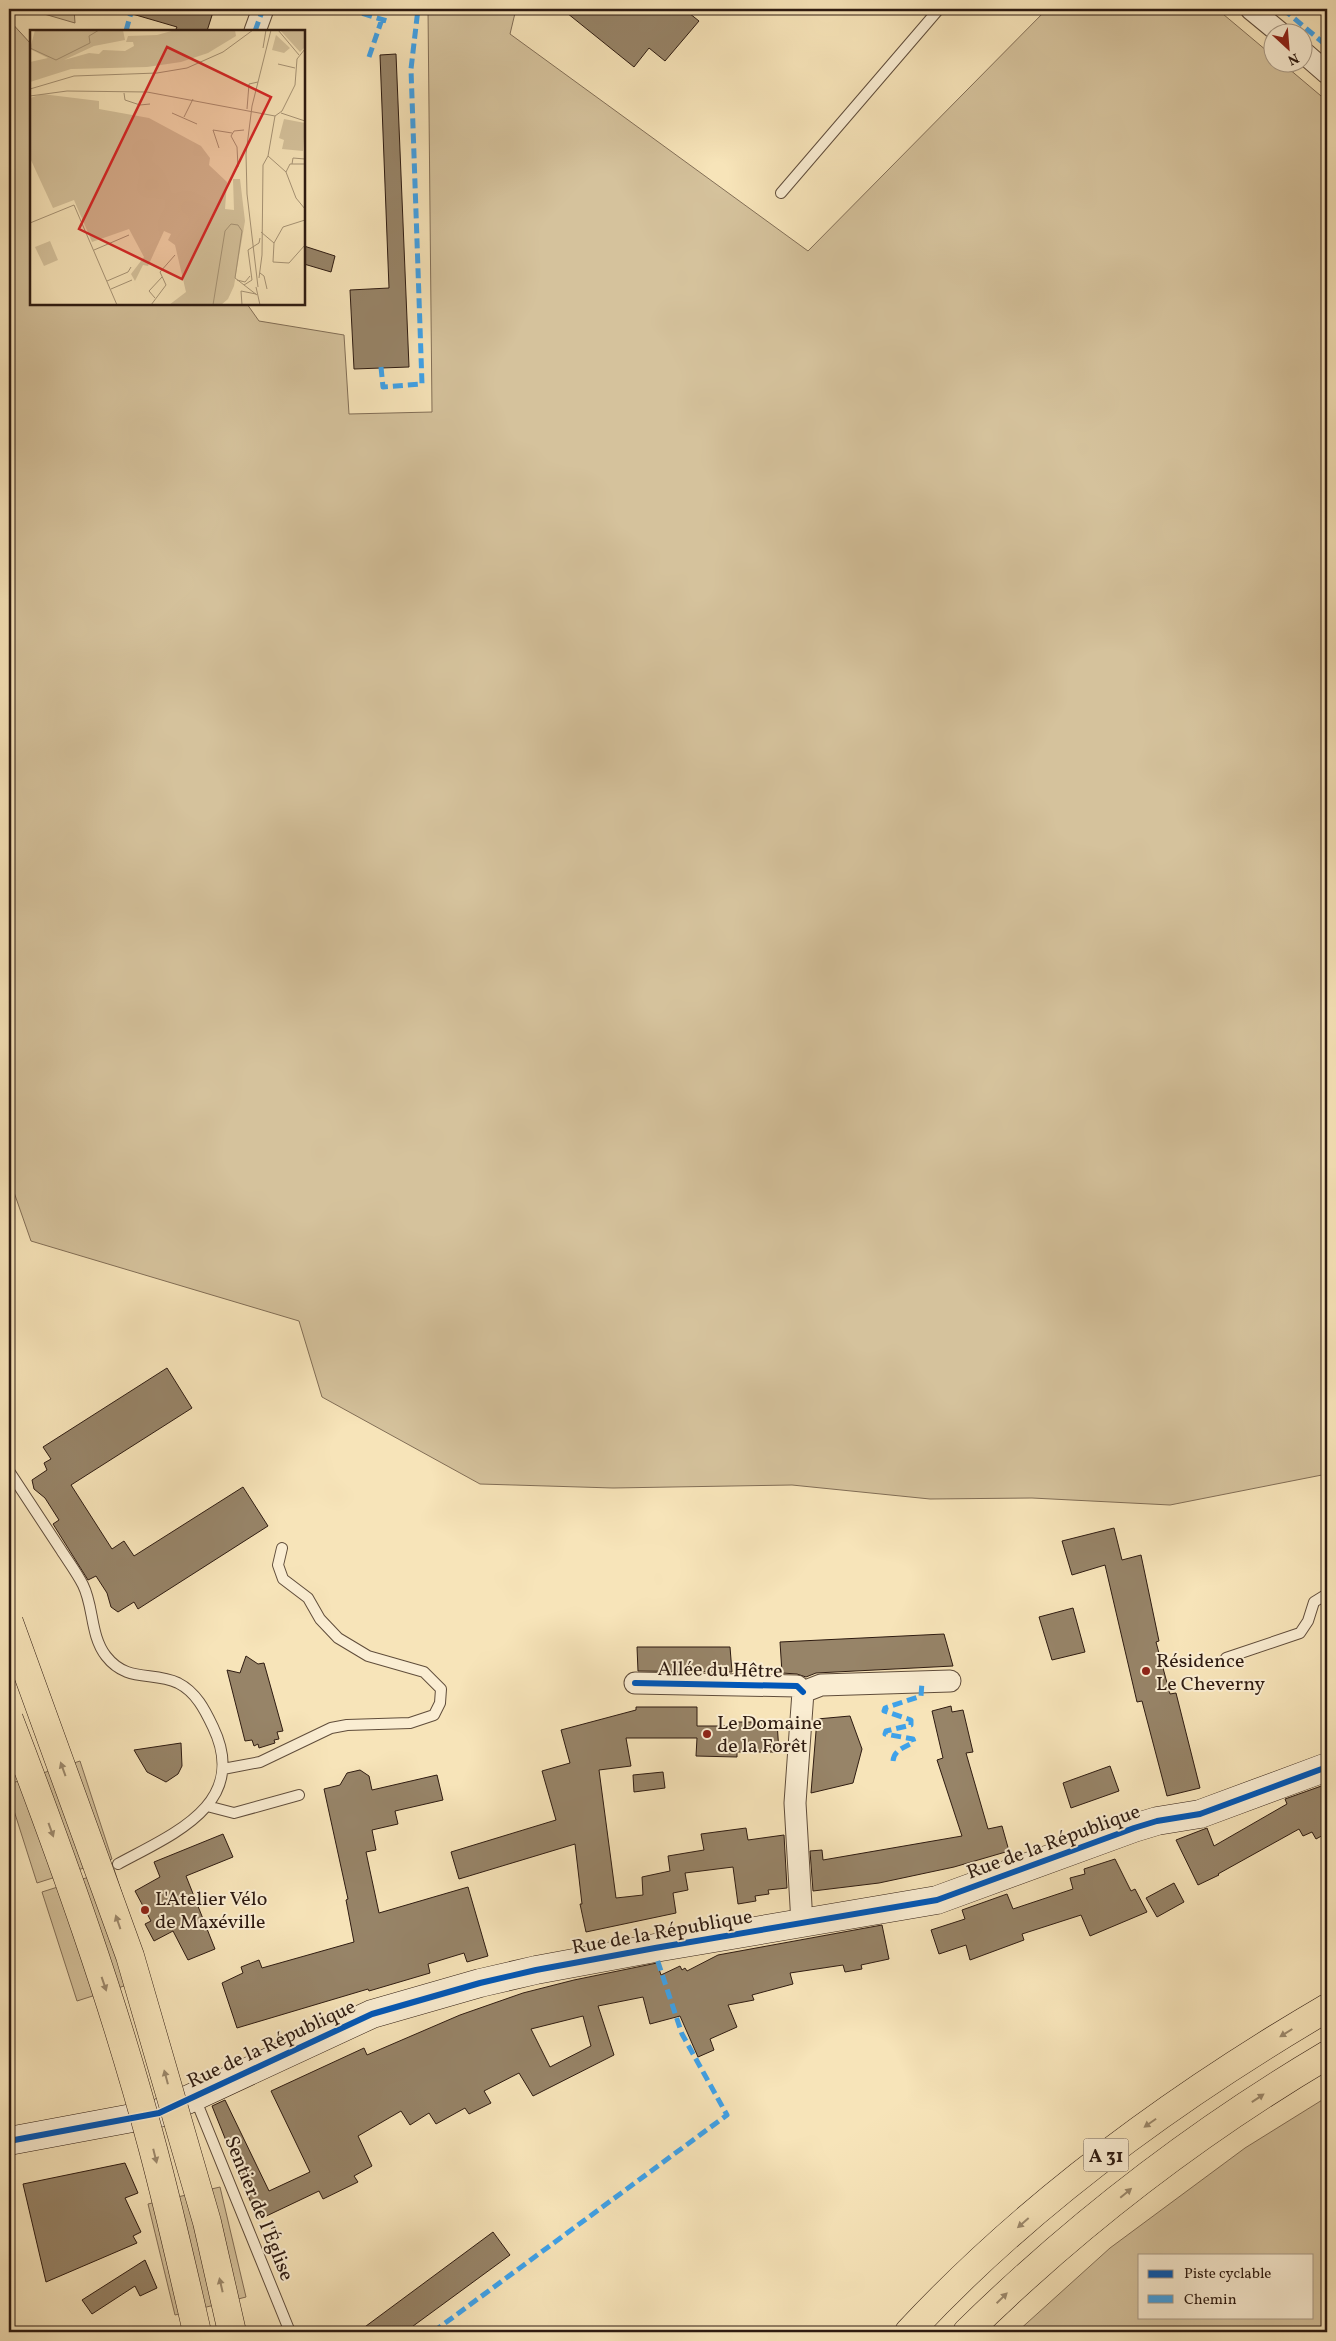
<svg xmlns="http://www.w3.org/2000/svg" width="1336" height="2341" viewBox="0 0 1336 2341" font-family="Vollkorn,serif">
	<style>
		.green { fill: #d5c29c; stroke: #826e56; fill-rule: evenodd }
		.building { fill: #978468; stroke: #2e1b11; fill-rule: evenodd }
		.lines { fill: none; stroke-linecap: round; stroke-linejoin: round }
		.lane-casing { stroke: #604d3b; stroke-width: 12 }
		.street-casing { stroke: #604d3b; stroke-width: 23 }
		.secondary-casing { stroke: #2e1b11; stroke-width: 29 }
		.highway-casing { stroke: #2e1b11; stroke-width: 29 }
		.lane { stroke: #faedd2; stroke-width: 10 }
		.street { stroke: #faedd2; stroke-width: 21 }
		.secondary { stroke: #faedd2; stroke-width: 28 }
		.highway { stroke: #f7e4b9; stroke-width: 28 }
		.highway-bridge-casing { stroke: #2e1b11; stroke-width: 29; stroke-linecap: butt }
		.highway-bridge { stroke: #f7e4b9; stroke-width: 28 }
		.quiet { stroke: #3ea2ea; stroke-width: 5; stroke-dasharray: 10 5; stroke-linecap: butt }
		.cycleway-casing { stroke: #faedd2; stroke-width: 9 }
		.cycleway { stroke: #0057b8; stroke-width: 6 }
		.oneway { fill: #9d8a6d }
		.poi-dot { fill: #8f2418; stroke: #faedd2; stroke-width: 2 }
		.labels { text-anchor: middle; stroke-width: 4; stroke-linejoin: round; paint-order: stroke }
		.shield { fill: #faedd2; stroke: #6b5a4b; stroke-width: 1 }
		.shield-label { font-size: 19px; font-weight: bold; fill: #2e1b11 }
		.poi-label { font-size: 20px; fill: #2e1b11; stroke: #faedd2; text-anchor: start }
		.street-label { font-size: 20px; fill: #2e1b11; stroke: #faedd2 }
		.inset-road { fill: none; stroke: #a79476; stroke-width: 1 }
		.view { fill: #d62828; fill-opacity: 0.15; stroke: #d62828; stroke-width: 2.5 }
		.inset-edge { fill: none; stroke: #2e1b11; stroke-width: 2.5 }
	</style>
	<rect width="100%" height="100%" fill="#f7e4b9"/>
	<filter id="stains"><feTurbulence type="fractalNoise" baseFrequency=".004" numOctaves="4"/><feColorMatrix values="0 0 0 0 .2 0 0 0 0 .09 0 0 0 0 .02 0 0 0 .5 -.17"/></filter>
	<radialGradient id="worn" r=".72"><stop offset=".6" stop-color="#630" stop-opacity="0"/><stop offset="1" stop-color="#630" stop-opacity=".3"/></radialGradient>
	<path class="green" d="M27 9H74L75 23Z
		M428 9H516L510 34 808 251 1047 9H1217L1273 56 1274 62 1282 63 1327 101V1474L1170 1505 1032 1498 930 1499 792 1485 613 1488 480 1484 322 1397 299 1321 31 1241 9 1178V20L31 44V304H247L259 321 344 335 349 414 432 412Z
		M80 1761 112 1859 37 1883 9 1795V1784Z
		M114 1869 149 1978 77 2001 42 1892Z
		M1327 2097V2332H1017L1110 2248 1245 2148ZM1140 2255H1312V2317H1140Z
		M220 2187 246 2297 175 2315 148 2204Z"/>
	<path class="building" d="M130 9H214L207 31H175L177 27 129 13Z
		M562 9H684L699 21 665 61 649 48 634 67Z
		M396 54 409 367 354 369 350 290 389 288 380 55Z
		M304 246 335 256 331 272 304 264Z
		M167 1368 192 1408 71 1485 112 1549 124 1541 134 1556 243 1487 268 1526 138 1609 134 1602 118 1612 111 1607 107 1593 96 1576 88 1580 53 1524 59 1520 45 1498 34 1489 32 1480 47 1470 44 1463 51 1459 43 1447Z
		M1114 1528 1122 1560 1141 1555 1159 1641 1156 1642 1170 1694 1176 1693 1200 1788 1167 1796 1142 1701 1137 1702 1105 1565 1072 1575 1062 1541Z
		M1073 1608 1085 1652 1052 1660 1039 1617Z
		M944 1634 953 1666 816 1673 806 1677 797 1674 782 1673 780 1642Z
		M637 1647H730L732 1672 638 1671Z
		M246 1656 258 1664 264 1663 283 1731 277 1732 279 1739 274 1740 275 1743 259 1748 258 1744 254 1746 252 1740 245 1741 227 1670 240 1673Z
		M951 1706 952 1712 963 1710 973 1752 966 1753 988 1829 1002 1826 1009 1851 954 1867 879 1883 813 1891 810 1851 822 1850 823 1860 962 1836 937 1760 943 1758 932 1711Z
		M636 1707H697V1726H737V1722H777L779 1752H737V1757L696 1756 697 1738H626L631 1766 599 1770 616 1898 643 1895 642 1877 670 1871 668 1856 704 1850 701 1834 746 1828 748 1840 784 1835 787 1888 768 1890 769 1894 755 1896 756 1901 738 1904 733 1867 685 1873 688 1890 673 1893 676 1913 586 1932 580 1904H582L575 1844 459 1879 451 1852 556 1820 542 1771 570 1763 561 1730 636 1710Z
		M850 1716 862 1749 853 1783 811 1793 817 1719Z
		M181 1743 182 1766 178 1774 166 1782 147 1772 134 1750Z
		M1110 1766 1119 1791 1071 1808 1063 1783Z
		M360 1770 369 1776 372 1790 437 1775 443 1800 395 1811 398 1824 372 1830 376 1850 366 1852 379 1913 468 1887 488 1956 467 1962 464 1953 428 1964 430 1973 369 1991 368 1989 237 2028 222 1983 243 1973 241 1967 259 1960 262 1968 354 1942 346 1900 348 1899 324 1789 340 1785 347 1773Z
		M663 1772 665 1788 634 1792 633 1775Z
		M1327 1784V1833L1316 1839 1312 1832 1303 1836 1299 1829 1218 1874 1219 1875 1198 1885 1176 1840 1207 1828 1214 1846 1287 1804 1285 1799Z
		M223 1834 233 1857 186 1876 215 1949 188 1960 173 1931 154 1941 145 1924 151 1921 135 1891 160 1877 154 1862Z
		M1115 1859 1131 1891 1135 1889 1147 1912 1090 1936 1081 1915 1022 1934 1024 1940 970 1960 966 1945 939 1954 931 1930 965 1919 962 1910 1007 1894 1013 1909 1073 1889 1070 1878 1085 1874 1084 1869Z
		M1174 1883 1184 1902 1157 1917 1146 1898Z
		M882 1925 889 1959 861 1965 862 1969 845 1972 843 1965 790 1973 793 1984 752 1995 754 2000 728 2005 737 2027 710 2039 714 2050 698 2057 680 2016 650 2024 643 1997 598 2006 614 2055 533 2096 519 2073 484 2091 491 2103 469 2114 465 2108 436 2124 429 2113 410 2125 401 2111 358 2136 372 2166 354 2176 358 2182 323 2199 319 2191 258 2220 212 2106 225 2100 269 2191 310 2172 271 2091 364 2048 367 2055 460 2015 523 1993 574 1980 657 1963 661 1975 680 1966 682 1970 685 1968 687 1971 718 1955ZM583 2016 591 2046 550 2067 531 2029Z
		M125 2163 138 2193 125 2198 141 2232 133 2236 137 2243 46 2282 23 2184Z
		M493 2232 510 2255 405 2332H358Z
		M145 2260 157 2288 140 2296 135 2286 92 2314 82 2300Z"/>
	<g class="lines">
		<defs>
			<path id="lane" d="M781 193 939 9
				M9 1471C26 1497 43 1523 61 1550 68 1561 77 1573 83 1585 94 1607 90 1635 106 1656 127 1683 152 1671 178 1683 196 1692 205 1710 213 1727 250 1804 173 1834 118 1864
				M1226 1658 1300 1633 1308 1621 1314 1602 1327 1594
				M223 1769 260 1762 331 1728 347 1725 410 1723 434 1715 440 1703 441 1689 424 1672 368 1656 338 1638 320 1619 308 1598 283 1579 278 1565 282 1548
				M207 1806 234 1813 299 1795
				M195 2098 290 2332"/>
			<path id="street" d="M1251 9 1279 32
				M255 31 263 9
				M1304 53 1327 73
				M635 1683 797 1686 803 1692
				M803 1692 821 1685 950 1681
				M802 1923 795 1803 803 1692"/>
			<path id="secondary" d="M9 2141 159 2113 372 2014 480 1983 536 1970 655 1948 937 1900 1134 1828 1157 1821 1200 1814 1327 1767"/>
			<path id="highway" d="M909 2332C1030 2202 1175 2097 1327 2008
				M967 2332C1075 2226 1197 2132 1327 2055"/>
		</defs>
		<use href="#lane" class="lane-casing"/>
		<use href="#street" class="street-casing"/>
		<use href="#secondary" class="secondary-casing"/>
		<use href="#highway" class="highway-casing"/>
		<use href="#lane" class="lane"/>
		<use href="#street" class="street"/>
		<use href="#secondary" class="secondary"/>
		<use href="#highway" class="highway"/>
		<defs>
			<path id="highway-bridge" d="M9 1622 130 1956 207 2222 232 2332
				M9 1719C63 1860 114 2002 153 2149 169 2209 183 2271 197 2332"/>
		</defs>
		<use href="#highway-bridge" class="highway-bridge-casing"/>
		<use href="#highway-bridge" class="highway-bridge"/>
		<path class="quiet" d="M348 9 387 21
			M1283 9 1327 46
			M126 31 132 9
			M255 31 263 9
			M369 57 382 19
			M381 367 383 387 422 384 411 69 418 9
			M893 1761C894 1750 905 1747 914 1742L913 1739 885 1734 886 1731 911 1725V1720L884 1711 885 1708 921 1696 922 1682
			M433 2332 727 2115 682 2034 657 1959"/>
		<defs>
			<path id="cycleway" d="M635 1683 797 1686 803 1692
				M9 2141 159 2113 372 2014 480 1983 536 1970 655 1948 937 1900 1134 1828 1157 1821 1200 1814 1327 1767"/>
		</defs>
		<use href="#cycleway" class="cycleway-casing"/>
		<use href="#cycleway" class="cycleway"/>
	</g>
	<defs><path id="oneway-solid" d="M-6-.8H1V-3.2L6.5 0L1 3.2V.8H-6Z" transform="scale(1.25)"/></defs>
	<g class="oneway">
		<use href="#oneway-solid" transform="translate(63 1769) rotate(-110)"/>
		<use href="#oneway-solid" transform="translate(51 1830) rotate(70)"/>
		<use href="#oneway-solid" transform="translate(118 1922) rotate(-109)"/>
		<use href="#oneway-solid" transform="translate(104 1984) rotate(71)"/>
		<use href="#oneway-solid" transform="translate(1286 2033) rotate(148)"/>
		<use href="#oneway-solid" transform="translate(166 2077) rotate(-105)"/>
		<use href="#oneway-solid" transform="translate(1258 2098) rotate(-34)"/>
		<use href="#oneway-solid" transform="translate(1150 2123) rotate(145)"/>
		<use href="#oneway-solid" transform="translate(155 2156) rotate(76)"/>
		<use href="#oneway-solid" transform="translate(1126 2193) rotate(-40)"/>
		<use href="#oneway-solid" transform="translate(1023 2223) rotate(139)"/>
		<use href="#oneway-solid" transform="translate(221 2285) rotate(-103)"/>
		<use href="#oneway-solid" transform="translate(1002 2298) rotate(-44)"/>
	</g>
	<g class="poi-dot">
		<circle cx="1146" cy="1671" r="5"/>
		<circle cx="707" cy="1734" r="5"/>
		<circle cx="145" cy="1910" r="5"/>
	</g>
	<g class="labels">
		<rect class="shield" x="1083.5" y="2138.5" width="45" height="33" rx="4"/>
		<g class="shield-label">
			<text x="1106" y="2162">A 31</text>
		</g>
		<g class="poi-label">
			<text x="1156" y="1667">Résidence<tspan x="1156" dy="23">Le Cheverny</tspan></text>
			<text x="717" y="1729">Le Domaine<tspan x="717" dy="23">de la Forêt</tspan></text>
			<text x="155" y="1905">L'Atelier Vélo<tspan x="155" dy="23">de Maxéville</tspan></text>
		</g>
		<g class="street-label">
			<text transform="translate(720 1669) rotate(1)" y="7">Allée du Hêtre</text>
			<text transform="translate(1053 1841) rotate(-20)" y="7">Rue de la République</text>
			<text transform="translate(662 1931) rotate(-10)" y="7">Rue de la République</text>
			<text transform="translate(271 2043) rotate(-25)" y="7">Rue de la République</text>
			<text transform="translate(260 2208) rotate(68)" y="7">Sentier de l'Église</text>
		</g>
	</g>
	<g transform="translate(30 30)">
		<rect width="275" height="275" fill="#f7e4b9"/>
		<path d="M5 0H93L95 10 64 16 34 30 59 23 69 24 73 20 95 21 104 16 103 12H96L98 6 127 5 145 0H205L206 6 178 23 151 32 117 37 41 39 0 52V32L18 28 0 19ZM250 0H275V17L270 22ZM246 5 260 18 254 23 242 20ZM12 64 69 71V79L119 88 171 116 180 128 179 135 197 152 195 179 204 180 203 149H210L215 191 204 256 198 269 191 275H139L156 262 145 215 138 210 141 204 134 201 118 236 113 235 105 251 101 244 114 227 99 199 62 212 44 170 23 178 0 128V68ZM254 89 275 93 273 121 252 119 254 110 249 108ZM20 211 28 230 14 236 5 217Z" fill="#d5c29c"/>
		<path class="inset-road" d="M248 0 269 25M0 18 26 30 60 13 59 6 69 0M233 18 236 0M248 34 265 38M0 59 44 46 127 43 157 38 193 22 223 0M94 63 95 70 110 75 120 74M0 66 37 61 117 62 245 86M217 79 219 54 228 52M142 83 167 94M251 83 275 91M245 86 252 81 265 55 267 29 275 19M154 87 163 69M189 118 183 100 202 103M238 126 256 142 266 168 275 179M238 126 245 86M262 134 263 128 275 129M208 137 207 117 201 106 204 101 214 100M256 142 260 134H275M0 193 44 175 87 275M231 202 244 213 243 232 259 233 275 215M244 213 253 197 275 190M64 220 99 205M230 243 234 246 237 259M229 248 232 225 233 135 238 126M207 250 215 252 220 246M77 251 98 242 101 237M214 255 222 250 218 220 229 213 230 208M226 257 230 275M228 257 217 164 216 124 222 76 241 0M81 259 102 250M125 268 119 261 132 247M121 275 136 255 130 242 145 225M183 275 195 201 201 194 208 195 212 201 205 248 227 265M212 275 211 261 226 264"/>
		<path class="view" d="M137 17 241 67 152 249 49 199Z"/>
		<rect width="275" height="275" class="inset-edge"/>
	</g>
	<rect width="1336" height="2341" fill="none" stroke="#f7e4b9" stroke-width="30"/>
	<rect x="10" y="10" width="1316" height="2321" fill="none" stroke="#2e1b11" stroke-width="2.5"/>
	<rect x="15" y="15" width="1306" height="2311" fill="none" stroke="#2e1b11"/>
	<rect x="1138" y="2254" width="175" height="65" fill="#faedd2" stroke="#a89985"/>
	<rect x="1148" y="2270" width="25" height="8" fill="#0057b8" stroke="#a89985"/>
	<text x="1184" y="2278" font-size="15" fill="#2e1b11">Piste cyclable</text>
	<rect x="1148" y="2295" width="25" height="8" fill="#3ea2ea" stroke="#a89985"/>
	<text x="1184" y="2304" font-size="15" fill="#2e1b11">Chemin</text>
	<g transform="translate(1288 48) rotate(154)"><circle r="24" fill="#faedd2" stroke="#a89985"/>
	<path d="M0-4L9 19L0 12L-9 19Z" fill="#8f2418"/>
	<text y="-8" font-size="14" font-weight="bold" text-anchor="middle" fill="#2e1b11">N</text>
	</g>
	<rect width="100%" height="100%" filter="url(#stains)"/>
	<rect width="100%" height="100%" fill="url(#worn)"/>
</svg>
